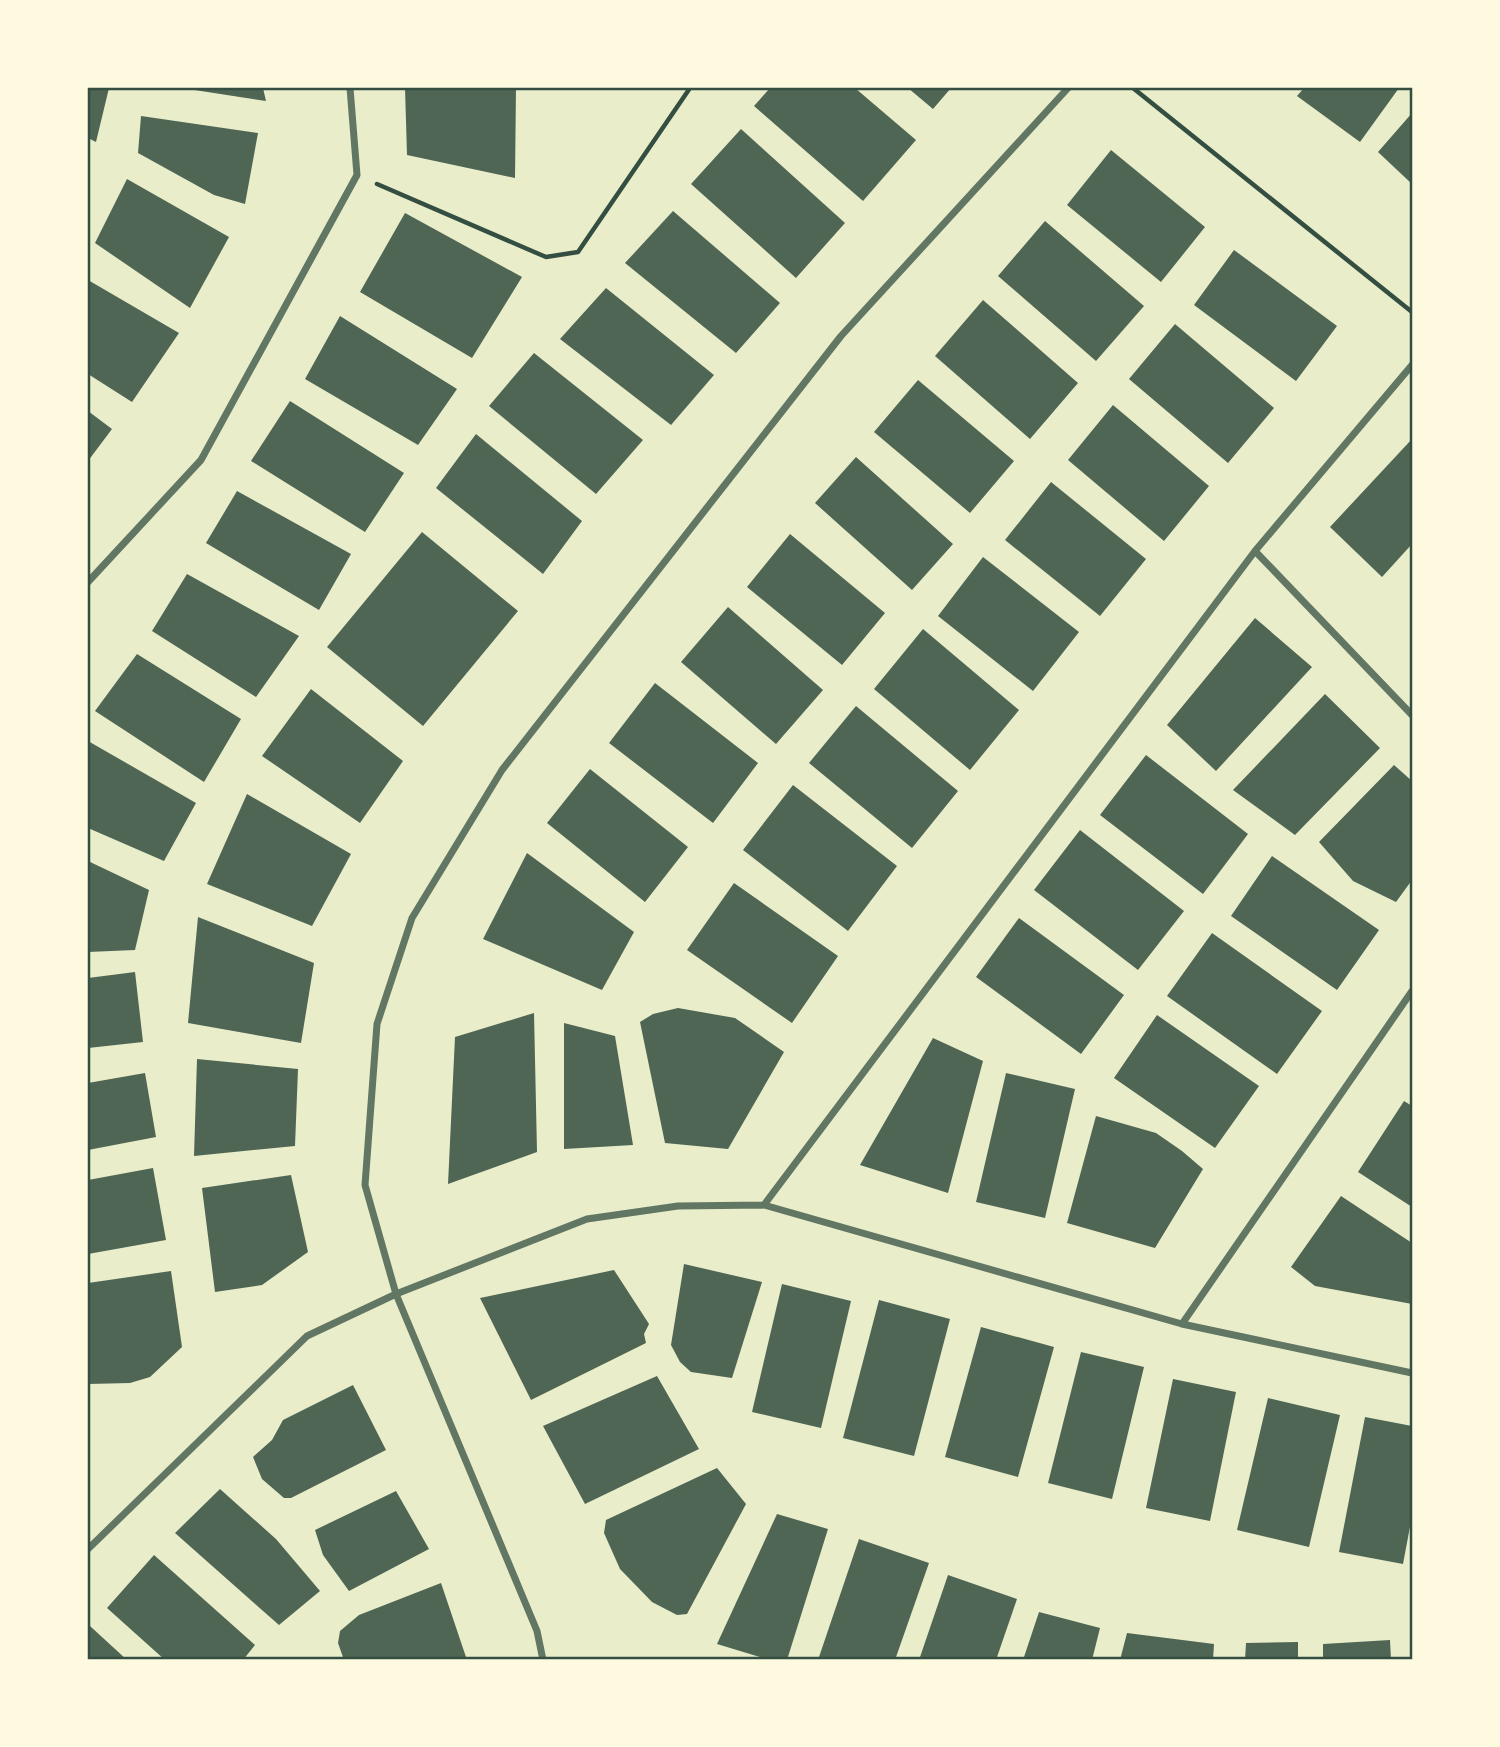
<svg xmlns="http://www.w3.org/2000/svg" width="1500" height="1747" viewBox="0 0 1500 1747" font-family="Quicksand,sans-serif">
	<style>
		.building { fill: #4f6655 }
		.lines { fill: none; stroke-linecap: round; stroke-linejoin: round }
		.path { stroke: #344e41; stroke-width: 4.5 }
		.minor { stroke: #617663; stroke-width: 7 }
		.neatline { fill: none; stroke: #344e41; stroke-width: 2.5 }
	</style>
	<rect width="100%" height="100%" fill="#e9edc9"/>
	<path class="building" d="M88 88H109L96 142 88 138Z
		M188 88H263L266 101 188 89Z
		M405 88H516L515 178 407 155Z
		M770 88H855L916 140 863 201 754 106Z
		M908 88H951L933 109Z
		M1304 88H1399L1360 142 1297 96Z
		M1412 113V184L1378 152Z
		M141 116 258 133 245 204 214 195 138 153Z
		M741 129 845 223 796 278 691 184Z
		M1111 150 1205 227 1161 282 1067 205Z
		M127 179 229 237 190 308 95 243Z
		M673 211 780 303 736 353 625 263Z
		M405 213 522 277 472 358 360 292Z
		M1045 221 1144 306 1096 361 998 276Z
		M1234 250 1337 326 1296 381 1194 305Z
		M88 280 179 333 132 402 88 374Z
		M606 288 714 375 671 425 560 339Z
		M983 300 1078 383 1030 439 935 356Z
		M340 316 457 389 418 445 305 379Z
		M1175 324 1274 408 1228 463 1129 379Z
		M534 353 643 440 596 494 489 406Z
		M918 380 1014 461 970 513 874 432Z
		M290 401 404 473 365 532 251 461Z
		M1113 405 1209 486 1164 541 1068 460Z
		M88 411 112 429 88 461Z
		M476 434 582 521 543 574 436 488Z
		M1412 439V544L1382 577 1330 527Z
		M856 457 953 544 912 590 815 503Z
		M1051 482 1146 559 1100 616 1005 540Z
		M237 491 351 554 319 610 206 543Z
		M422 532 518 611 423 726 327 647Z
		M790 534 885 613 842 665 747 587Z
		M983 557 1079 632 1033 691 938 616Z
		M187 574 299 636 256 697 152 631Z
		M728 607 823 690 776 744 681 662Z
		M1255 618 1312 667 1216 771 1167 725Z
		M923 629 1019 710 970 770 874 689Z
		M137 654 241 719 204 782 95 711Z
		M655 683 758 763 713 823 609 743Z
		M311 689 403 761 360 823 262 756Z
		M1325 694 1380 748 1295 835 1233 790Z
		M856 706 958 791 912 848 809 763Z
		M88 741 196 803 164 861 88 828Z
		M1146 755 1248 834 1203 894 1100 815Z
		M1394 765 1412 781V880L1396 902 1353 881 1319 842Z
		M590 769 688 847 645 902 547 823Z
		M793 785 897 866 848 931 743 850Z
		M247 794 351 854 312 926 207 884Z
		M1080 830 1184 911 1138 970 1034 890Z
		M527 853 634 932 602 990 483 939Z
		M1272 856 1379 930 1337 990 1231 916Z
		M88 861 149 890 135 950 88 952Z
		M734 883 838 956 792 1023 687 950Z
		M198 917 314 963 301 1043 188 1023Z
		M1019 918 1124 995 1081 1054 976 977Z
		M1212 933 1322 1011 1277 1074 1167 996Z
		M135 972 143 1042 88 1048V978Z
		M678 1008 735 1018 784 1052 728 1149 665 1143 640 1022 653 1014Z
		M534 1013 537 1152 448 1184 455 1037Z
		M1157 1015 1259 1086 1215 1148 1114 1078Z
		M564 1023 615 1036 633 1145 564 1149Z
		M933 1038 983 1061 948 1193 860 1165Z
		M197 1059 298 1069 295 1146 194 1156Z
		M145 1073 156 1137 88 1150V1083Z
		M1006 1073 1075 1089 1045 1218 976 1202Z
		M1404 1101 1412 1106V1207L1358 1172Z
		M1096 1116 1156 1133 1182 1151 1203 1169 1155 1248 1067 1223Z
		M153 1168 166 1240 88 1254V1180Z
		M291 1175 308 1252 262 1285 215 1292 202 1188Z
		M1341 1196 1412 1243V1304L1315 1286 1291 1267Z
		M684 1264 762 1282 732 1378 691 1372 680 1362 671 1345Z
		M614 1270 649 1324 644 1334 646 1343 531 1400 480 1298Z
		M171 1271 182 1347 150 1377 130 1383 88 1384V1283Z
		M782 1284 851 1301 821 1428 752 1412Z
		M879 1300 950 1319 914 1456 843 1438Z
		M981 1327 1054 1347 1018 1477 945 1457Z
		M1081 1352 1144 1367 1112 1499 1048 1483Z
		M657 1376 699 1449 585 1504 543 1426Z
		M1173 1379 1236 1392 1210 1521 1146 1508Z
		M353 1385 386 1450 291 1498H284L262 1479 253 1457 272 1440 283 1420Z
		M1268 1398 1340 1415 1309 1547 1237 1530Z
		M1365 1417 1412 1426V1516L1403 1564 1339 1552Z
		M717 1468 746 1504 687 1614 677 1615 652 1602 620 1569 604 1533 606 1520Z
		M220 1489 276 1539 320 1591 279 1625 175 1533Z
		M396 1491 429 1549 349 1591 323 1555 315 1530Z
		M777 1514 828 1529 787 1660H770L717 1644Z
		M859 1539 929 1563 895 1660H818Z
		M154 1555 255 1645 243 1660H165L107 1608Z
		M948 1575 1017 1599 996 1660H919Z
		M441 1583 467 1660H344L338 1643 340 1631 359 1615Z
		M1039 1612 1100 1628 1092 1660H1023Z
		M90 1626 127 1660H88V1629Z
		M1127 1633 1214 1644 1213 1660H1120Z
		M1390 1640 1391 1660H1323V1644Z
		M1298 1642V1660H1245L1246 1643Z"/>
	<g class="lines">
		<path class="path" d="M1133 88 1412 312
			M377 184 546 257 578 252 690 88"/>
		<path class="minor" d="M1255 551 1412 715
			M88 582 201 460 357 175 350 88
			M764 1205 1255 551 1412 365
			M1182 1324 1412 991
			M88 1549 307 1336 396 1294 587 1219 678 1206 764 1205 1182 1324 1412 1373
			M543 1660 537 1631 396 1294 365 1185 377 1024 412 918 502 770 841 336 1068 88"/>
	</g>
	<rect width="1500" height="1747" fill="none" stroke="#fefae0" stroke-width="178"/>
	<rect x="89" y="89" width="1322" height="1569" class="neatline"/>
</svg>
